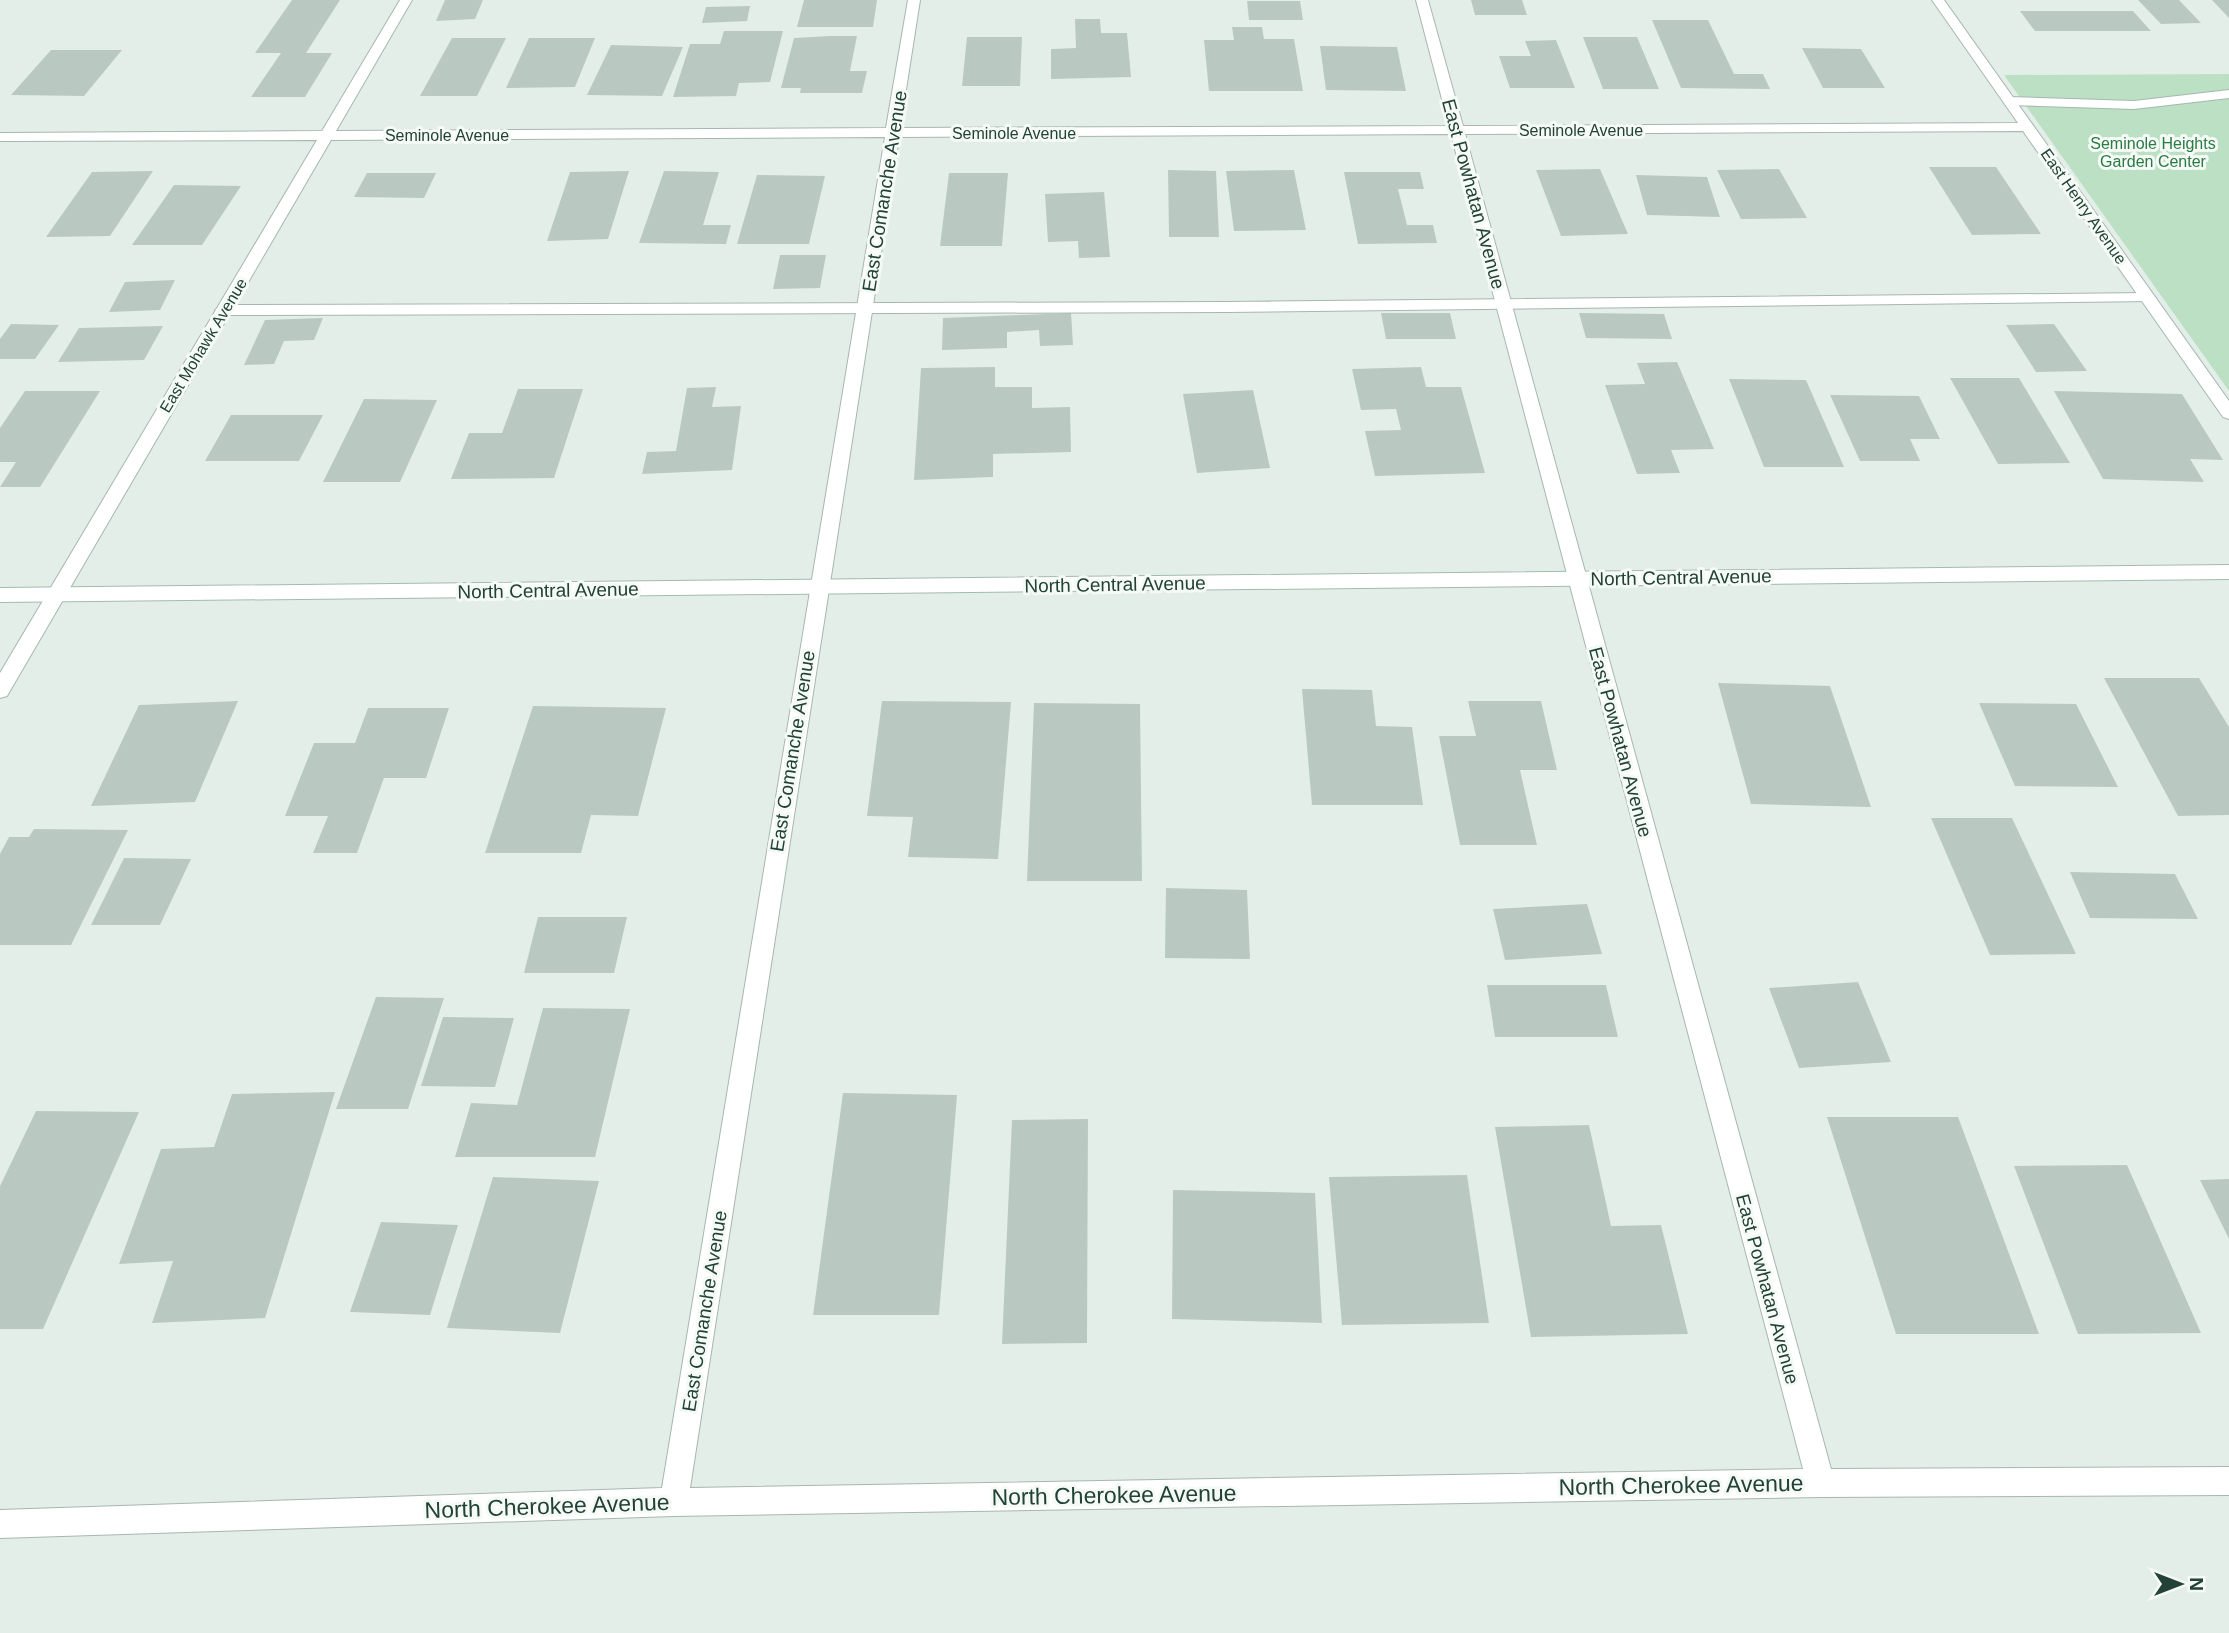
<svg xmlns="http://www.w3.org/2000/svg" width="2229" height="1633" viewBox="0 0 2229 1633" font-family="Arial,sans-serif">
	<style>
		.green { fill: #bce0c4 }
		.building { fill: #b9c9c2 }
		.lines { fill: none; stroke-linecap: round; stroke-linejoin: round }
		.lane-casing { stroke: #a6b7b0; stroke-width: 2 }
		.street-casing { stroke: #a6b7b0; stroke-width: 2 }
		.secondary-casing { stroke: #a2bbb0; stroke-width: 2 }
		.lane { fill: #fff; fill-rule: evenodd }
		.street { fill: #fff; fill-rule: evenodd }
		.secondary { fill: #fff; fill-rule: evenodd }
		.labels { text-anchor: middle; stroke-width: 6; stroke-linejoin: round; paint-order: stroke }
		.far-street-label { font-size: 16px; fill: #224137; stroke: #f5faf7 }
		.far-park-label { font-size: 16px; fill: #2a7a44; stroke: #f5faf7 }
		.street-label { font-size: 19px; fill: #224137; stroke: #f5faf7 }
		.near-street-label { font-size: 23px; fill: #224137; stroke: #f5faf7 }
	</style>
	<rect width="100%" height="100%" fill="#e4eee9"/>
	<path class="green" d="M2229 74V391L2004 75Z"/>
	<path class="building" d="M292 0H340L306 53H332L305 97H251L281 53H255Z
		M445 0H483L475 19 436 21Z
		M804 0H877L873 27H797Z
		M1471 0H1522L1527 15H1475Z
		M2138 0H2179L2201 23 2161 24Z
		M2212 0H2229V18Z
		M1247 1H1300L1303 20H1249Z
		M750 6 747 21 702 23 706 7Z
		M2020 11H2133L2151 31H2035Z
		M1075 19H1100L1101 33H1127L1131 77 1051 79V49L1076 48Z
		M1652 20H1708L1734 74H1763L1770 89 1681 88Z
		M1232 27H1262L1264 39H1294L1303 91H1209L1204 40H1234Z
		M724 31H783L770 82 739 83 736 96 673 97 690 44H720Z
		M830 36H857L850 71H867L862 93H800L801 88H781L794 38Z
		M967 37H1022L1020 86H962Z
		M1583 37H1637L1659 89H1603Z
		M452 38H506L477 96H420Z
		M529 38H595L575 87 506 88Z
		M1556 40 1575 88H1510L1499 56H1531L1525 41Z
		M611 45 683 47 662 96 587 95Z
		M1320 46 1397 47 1406 91 1326 90Z
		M1802 48 1861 49 1885 88H1823Z
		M51 50H122L84 96 11 95Z
		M1929 167H1996L2041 234 1972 235Z
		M1600 169 1628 234 1561 236 1536 170Z
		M1779 169 1807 218 1741 219 1717 170Z
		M1168 170 1216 171 1219 237H1169Z
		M1294 170 1306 230 1234 231 1226 171Z
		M153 171 110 236 46 237 92 172Z
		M629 171 608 239 547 241 570 172Z
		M664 171 719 172 703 225H731L726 244 639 243Z
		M1344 172H1420L1424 189H1398L1407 225H1433L1437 243 1358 244Z
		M367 173H436L424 198 354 197Z
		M949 173H1008L1002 246H940Z
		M757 175 825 176 809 244H737Z
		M1636 175 1707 177 1720 217 1647 215Z
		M174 185 241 186 202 245H132Z
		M1104 192 1110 257 1079 258 1078 241 1048 242 1045 194Z
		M780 255H826L820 288 773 289Z
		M175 280 160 310 109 312 125 282Z
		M1071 313 1073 345 1040 346 1039 330 1007 332V348L942 350 943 318Z
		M1381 313H1450L1456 339H1386Z
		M1579 313 1664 314 1672 339 1586 338Z
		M323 318 314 340 284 341 274 364 244 365 265 320Z
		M11 324 59 325 35 359H0V339Z
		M2054 324 2087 371 2036 372 2006 325Z
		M163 326 144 360 58 362 79 328Z
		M1677 362 1714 449 1671 450 1680 473 1637 474 1605 385 1645 384 1637 363Z
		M995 367V387H1032V408L1070 407 1071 452 993 454V477L914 480 921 368Z
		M1421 367 1426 387H1461L1485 473 1375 476 1365 431 1401 430 1396 409 1361 410 1352 369Z
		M1950 378H2019L2070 463 1998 464Z
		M1729 379 1806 380 1844 467H1764Z
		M716 387 712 407 741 406 732 470 642 474 647 452 676 451 687 388Z
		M518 389H583L554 478 451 479 469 433H502Z
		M1253 390 1270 468 1197 473 1183 394Z
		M25 391H100L40 487H0L16 462H0V428Z
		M2054 391 2182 394 2223 460 2190 459 2204 482 2103 479Z
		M1830 395 1919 396 1940 439H1910L1920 461H1860Z
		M364 399 437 400 400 482H323Z
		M231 415H323L299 461H205Z
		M2104 678H2199L2229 727V815L2178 816Z
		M1718 683 1830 686 1871 807 1751 804Z
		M1302 689 1372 690 1376 726 1412 727 1423 805H1312Z
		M238 701 195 802 91 806 139 705Z
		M882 701 1011 702 998 859 908 857 913 817 867 816Z
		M1468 701H1541L1557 770H1520L1537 845H1460L1439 736H1476Z
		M1034 703 1140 704 1142 881H1027Z
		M1979 703 2076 704 2118 787 2015 786Z
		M533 706 666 708 638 816 591 815 581 853H485Z
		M368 708H449L426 778H384L357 853H313L328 816H285L314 743H355Z
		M1931 818H2012L2076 954 1990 955Z
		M34 829 128 830 71 945H0V854L9 837H29Z
		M124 858 191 859 160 925H91Z
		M2070 872 2175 874 2198 919 2090 918Z
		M1166 888 1247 890 1250 959 1165 958Z
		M1587 904 1602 954 1505 960 1493 909Z
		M538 917H627L614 973H524Z
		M1858 982 1891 1062 1799 1068 1769 988Z
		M1487 985H1606L1618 1037H1495Z
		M376 997 444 998 408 1109H336Z
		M543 1008 630 1009 595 1157H455L471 1103 517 1105Z
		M443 1017 514 1018 495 1087 421 1086Z
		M335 1092 265 1318 152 1323 173 1261 119 1264 161 1149 214 1147 232 1094Z
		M843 1093 957 1095 939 1315H813Z
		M36 1111 139 1112 43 1329H0V1186Z
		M1827 1117H1958L2039 1334H1896Z
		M1088 1119 1087 1343 1002 1344 1012 1120Z
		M1589 1125 1611 1226 1661 1225 1688 1334 1531 1337 1495 1127Z
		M2127 1165 2201 1333 2078 1334 2014 1166Z
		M1467 1175 1489 1323 1342 1325 1329 1177Z
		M493 1177 599 1181 560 1333 447 1328Z
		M2229 1179V1239L2200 1180Z
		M1173 1190 1315 1193 1322 1323 1172 1319Z
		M381 1222 458 1225 430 1315 350 1312Z"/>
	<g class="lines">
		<defs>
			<path id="lane" d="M2229 90V98L2134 109 2010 105 2003 101 2010 97 2134 101Z
				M2148 293 2156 298 2153 301 1227 312 223 315 215 310 223 305 1227 302Z"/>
			<path id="street" d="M400 0H412L336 131 886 128 908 0H920L900 128 1449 126 1416 0H1428L1463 126 2018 123 1932 0H1944L2229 401V419L2223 417 2023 131 1465 134 1831 1469 2229 1467V1495L1821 1497 674 1516 0 1538V1510L662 1488 885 137 331 140 7 696 0 698V673L317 140 0 141V133L322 131ZM1451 134 1803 1469 690 1488 899 137Z"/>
			<path id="secondary" d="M2229 565V579L0 602V588Z"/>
		</defs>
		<use href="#lane" class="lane-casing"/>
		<use href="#street" class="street-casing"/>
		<use href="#secondary" class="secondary-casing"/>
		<use href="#lane" class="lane"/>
		<use href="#street" class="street"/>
		<use href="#secondary" class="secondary"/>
	</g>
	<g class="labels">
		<g class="far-street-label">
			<text x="1581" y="136">Seminole Avenue</text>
			<text x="1014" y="139">Seminole Avenue</text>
			<text x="447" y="141">Seminole Avenue</text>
			<text transform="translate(2084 206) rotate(55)" y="6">East Henry Avenue</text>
			<text transform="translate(203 345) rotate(-59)" y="6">East Mohawk Avenue</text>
		</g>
		<g class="far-park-label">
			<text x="2153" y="149">Seminole Heights<tspan x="2153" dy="18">Garden Center</tspan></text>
		</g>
		<g class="street-label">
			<text transform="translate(884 191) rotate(-81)" y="7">East Comanche Avenue</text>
			<text transform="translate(1474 194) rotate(75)" y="7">East Powhatan Avenue</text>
			<text transform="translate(1681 577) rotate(-1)" y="7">North Central Avenue</text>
			<text transform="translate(1115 584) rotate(-1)" y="7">North Central Avenue</text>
			<text transform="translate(548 590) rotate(-1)" y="7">North Central Avenue</text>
			<text transform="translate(1621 742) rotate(75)" y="7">East Powhatan Avenue</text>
			<text transform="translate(792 751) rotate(-81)" y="7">East Comanche Avenue</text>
			<text transform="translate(1768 1289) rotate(75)" y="7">East Powhatan Avenue</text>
			<text transform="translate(704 1311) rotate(-81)" y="7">East Comanche Avenue</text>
		</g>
		<g class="near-street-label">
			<text transform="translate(1681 1485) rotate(-1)" y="8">North Cherokee Avenue</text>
			<text transform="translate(1114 1495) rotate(-1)" y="8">North Cherokee Avenue</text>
			<text transform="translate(547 1506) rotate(-2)" y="8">North Cherokee Avenue</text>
		</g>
	</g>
	<g transform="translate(2180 1584) rotate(90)" stroke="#f5faf7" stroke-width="5" paint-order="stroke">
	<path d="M0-5L12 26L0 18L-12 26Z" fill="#224137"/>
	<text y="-10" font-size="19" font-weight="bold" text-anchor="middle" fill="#224137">N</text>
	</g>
</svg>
